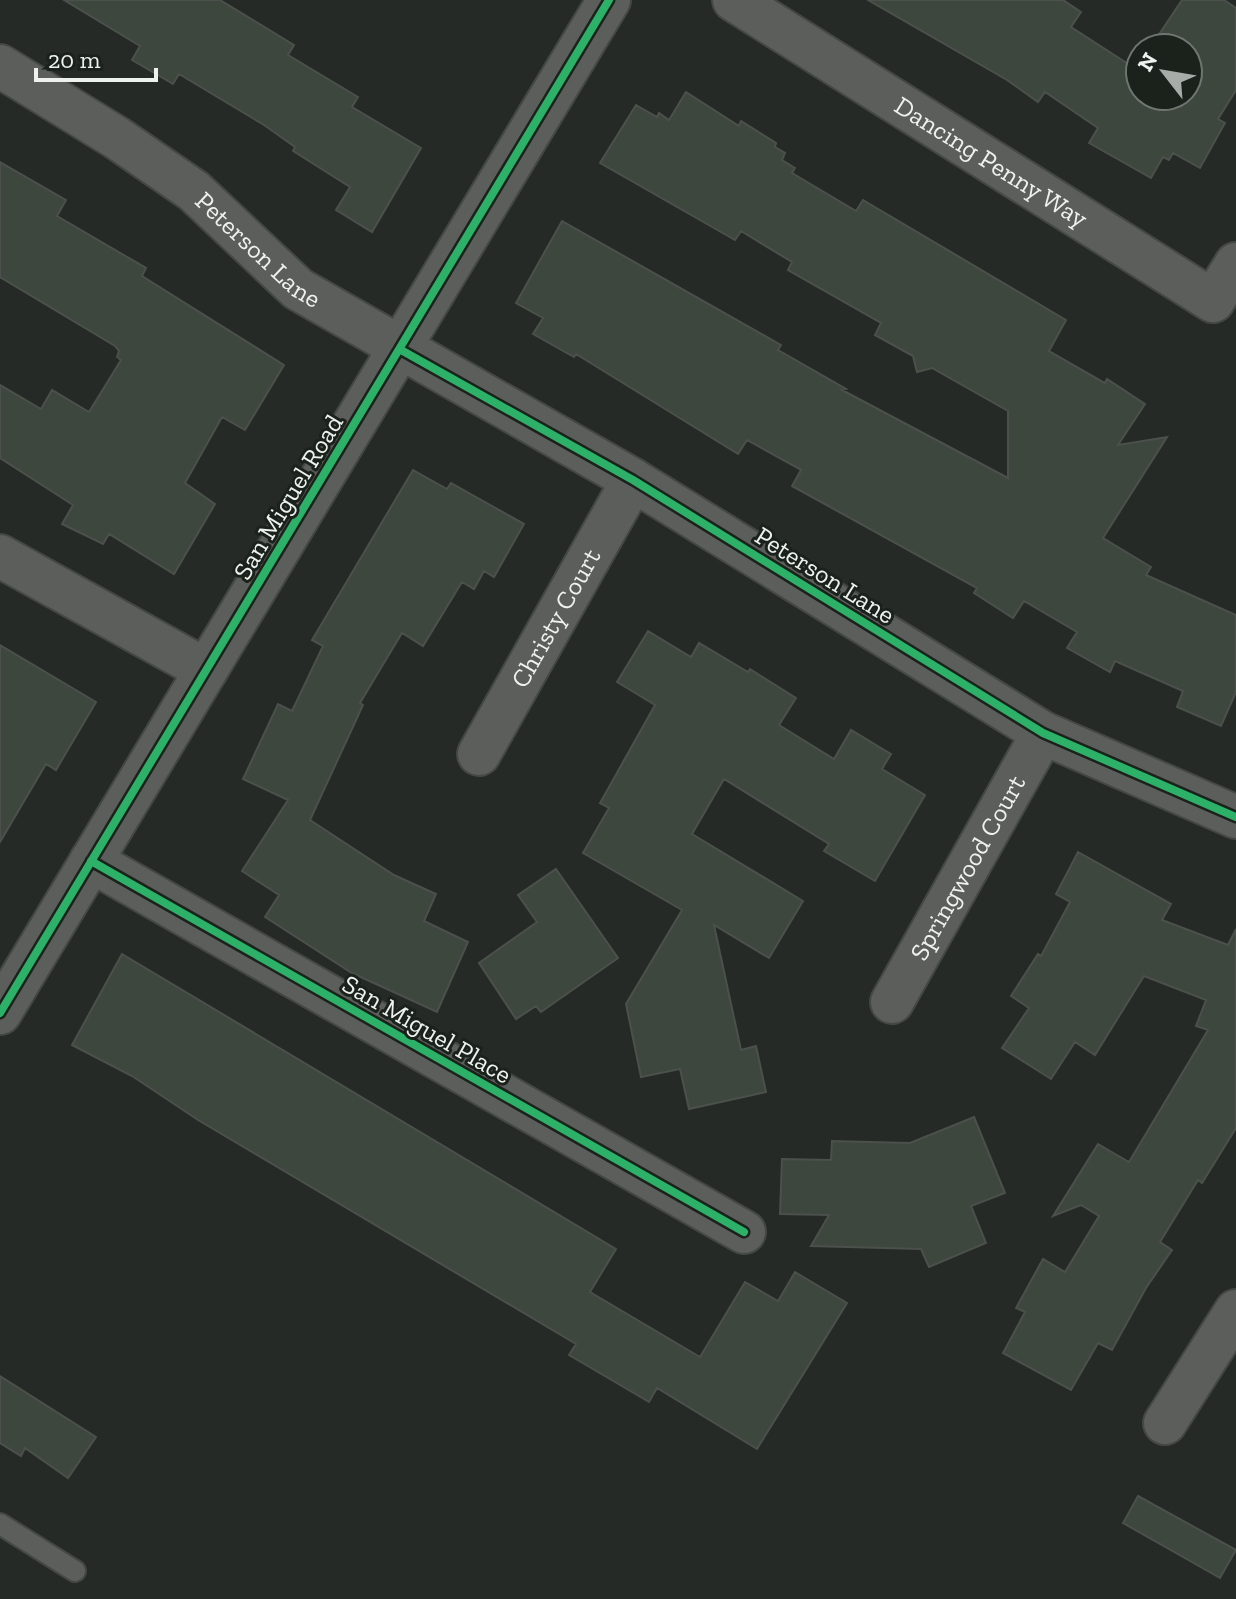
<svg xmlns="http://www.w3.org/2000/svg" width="1236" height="1599" viewBox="0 0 1236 1599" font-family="'Zilla Slab',serif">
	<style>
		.building { fill: #3e473e; stroke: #4c504c; stroke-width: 2 }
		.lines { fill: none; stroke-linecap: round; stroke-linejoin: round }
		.lane-casing { stroke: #444844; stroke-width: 24 }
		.street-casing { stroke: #444844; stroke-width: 46 }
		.lane { stroke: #5b5e5b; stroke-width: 20 }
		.street { stroke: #5b5e5b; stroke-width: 42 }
		.cycleway-casing { stroke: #1b221c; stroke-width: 13 }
		.cycleway { stroke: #2db169; stroke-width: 8 }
		.labels { text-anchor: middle; stroke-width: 6; stroke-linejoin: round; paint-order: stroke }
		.street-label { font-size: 26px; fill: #edf2ee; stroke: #1b221c }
	</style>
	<rect width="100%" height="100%" fill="#262a26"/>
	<path class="building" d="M64 0H220L294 45 288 55 358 97 352 107 421 148 372 232 336 210 350 187 293 151 295 147 264 125 179 74 173 84 132 60 140 46Z
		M868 0H1063L1081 12 1071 27 1136 69 1140 64V96H1188V48H1150L1182 0H1224L1236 8V90L1218 119 1225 123 1200 168 1173 153 1169 160 1163 157 1151 178 1089 143 1098 128 1045 92 1038 102 1007 80Z
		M686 92 739 126 741 121 776 143 775 147 785 153 782 160 795 168 792 173 856 211 863 200 1066 320 1049 351 1105 383 1107 379 1145 404 1118 445 1167 437 1103 538 1151 567 1146 575 1236 615V692L1221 726 1177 707 1183 691 1115 661 1110 672 1067 648 1077 632 1024 601 1013 618 974 593 977 588 792 486 801 470 747 440 738 454 576 354 574 357 533 334 543 318 516 303 562 221 781 345 778 350 846 389 842 390 1008 478V411L932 368 917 372 913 356 875 335 881 323 788 270 792 262 741 231 735 240 600 163 636 105 657 117 659 113 669 120Z
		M0 162 66 200 57 216 146 268 142 276 284 365 245 430 222 417 185 483 215 504 174 574 109 534 103 544 62 524 73 505 0 458V385L41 409 52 390 89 412 121 360 117 357 119 351 115 346 0 277Z
		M413 470 447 489 451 483 524 524 494 577 484 571 474 589 462 582 423 646 402 633 360 703 363 705 310 820 394 875 436 894 424 921 468 942 437 1012 352 973 265 917 279 895 242 871 288 800 243 779 278 704 292 711 323 646 312 640Z
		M648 631 691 657 699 643 748 672 750 669 796 698 779 725 834 759 851 730 891 754 882 769 925 795 875 881 824 851 829 844 724 779 692 834 803 901 769 958 714 925 741 1050 756 1046 766 1092 689 1109 680 1069 641 1077 626 1004 682 910 583 853 609 808 600 803 655 705 617 682Z
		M0 645 96 702 56 770 46 764 0 842Z
		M1078 852 1171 904 1162 920 1228 945 1236 929V1128L1202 1183 1198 1180 1160 1242 1172 1250 1146 1288 1112 1350 1098 1343 1071 1390 1003 1353 1025 1312 1016 1308 1043 1259 1065 1272 1099 1216 1081 1205 1053 1216 1098 1144 1129 1162 1208 1030 1196 1026 1206 1000 1144 976 1095 1055 1075 1042 1051 1079 1002 1048 1029 1008 1011 996 1038 954 1041 956 1070 902 1056 894Z
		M556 869 618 958 541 1012 536 1006 516 1019 479 963 537 922 518 895Z
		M122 954 616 1249 590 1292 700 1357 745 1282 778 1301 795 1272 847 1303 757 1449 657 1388 649 1402 569 1355 576 1344 198 1120 132 1076 72 1045Z
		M974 1117 1005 1193 971 1206 986 1243 929 1267 921 1249 811 1246 829 1215 780 1214 782 1159 831 1160 832 1141 910 1143Z
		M0 1376 96 1437 68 1478 25 1448 21 1456 0 1443Z
		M1138 1496 1236 1550 1220 1578 1123 1523Z"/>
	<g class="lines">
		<defs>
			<path id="lane" d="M0 1524 75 1571"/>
			<g id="street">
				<path id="s1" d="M734 0 1213 301 1236 264"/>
				<path id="s2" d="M0 66 117 138 194 191 298 289 633 480 1043 733 1236 817"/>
				<path d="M0 556 206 670"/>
				<path id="s3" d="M479 754 633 480"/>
				<path d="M91 861 744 1232"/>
				<path id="s4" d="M892 1002 1043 733"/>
				<path d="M0 1013 609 0"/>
				<path d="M1165 1423 1236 1311"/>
			</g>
		</defs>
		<use href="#lane" class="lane-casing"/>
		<use href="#street" class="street-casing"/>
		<use href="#lane" class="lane"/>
		<use href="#street" class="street"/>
		<defs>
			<path id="cycleway" d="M401 350 633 480 1043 733 1236 817
				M91 861 744 1232
				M0 1013 609 0"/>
		</defs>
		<use href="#cycleway" class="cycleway-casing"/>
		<use href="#cycleway" class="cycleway"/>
	</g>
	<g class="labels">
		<g class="street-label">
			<text dy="9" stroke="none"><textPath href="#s1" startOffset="304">Dancing Penny Way</textPath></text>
			<text dy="9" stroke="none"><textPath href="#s2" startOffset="318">Peterson Lane</textPath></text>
			<text transform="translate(288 497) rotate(-59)" y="9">San Miguel Road</text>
			<text transform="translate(825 575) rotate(32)" y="9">Peterson Lane</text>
			<text dy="9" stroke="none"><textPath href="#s3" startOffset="156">Christy Court</textPath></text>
			<text dy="9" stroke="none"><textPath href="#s4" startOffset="154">Springwood Court</textPath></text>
			<text transform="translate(427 1029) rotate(30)" y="9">San Miguel Place</text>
		</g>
	</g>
	<g transform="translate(1164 72) rotate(301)"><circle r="38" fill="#1b221c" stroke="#6f7570" stroke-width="2"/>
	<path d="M0-6L14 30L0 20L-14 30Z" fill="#a7aca8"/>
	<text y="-12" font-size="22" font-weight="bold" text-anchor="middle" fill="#edf2ee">N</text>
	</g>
	<path d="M36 68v12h120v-12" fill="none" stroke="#edf2ee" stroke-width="4"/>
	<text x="48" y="68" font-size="24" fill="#edf2ee" stroke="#1b221c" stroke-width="6" paint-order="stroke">20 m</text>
</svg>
